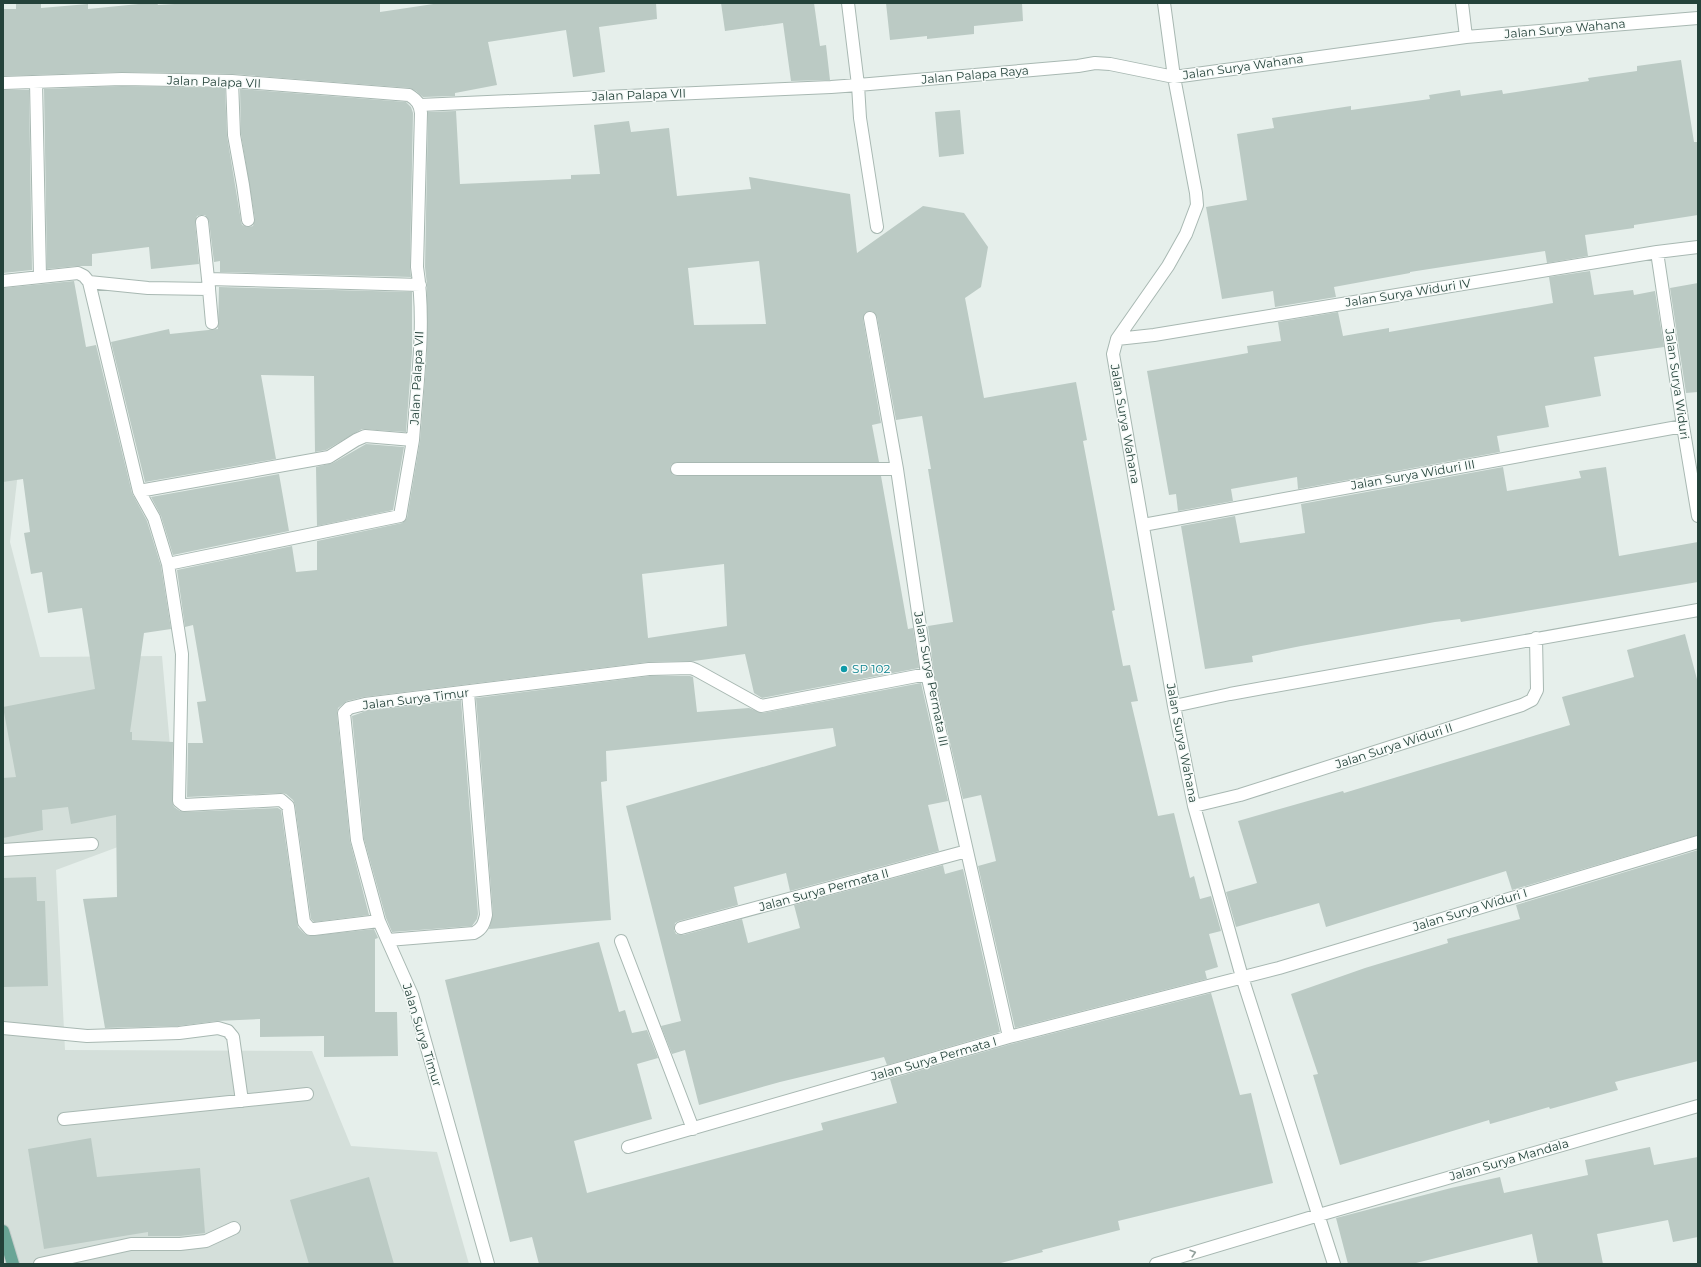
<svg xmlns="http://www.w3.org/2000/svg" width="1701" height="1267" viewBox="0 0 1701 1267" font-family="Montserrat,sans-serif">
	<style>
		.built { fill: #d4dfda }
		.building { fill: #bbcac4; fill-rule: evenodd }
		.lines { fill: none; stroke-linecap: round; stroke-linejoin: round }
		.minor-casing { stroke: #a8b8b2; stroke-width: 14 }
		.major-casing { stroke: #c2cac8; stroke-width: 14 }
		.minor { stroke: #fff; stroke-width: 12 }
		.major { stroke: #6aa596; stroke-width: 12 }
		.oneway { stroke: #92a09c }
		.culture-dot { fill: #0f9aa8; stroke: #f7fbf9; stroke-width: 1.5 }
		.labels { text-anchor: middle; stroke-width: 3; stroke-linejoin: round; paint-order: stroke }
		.street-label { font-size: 12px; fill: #24423a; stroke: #f7fbf9 }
		.culture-label { font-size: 12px; fill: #0d838f; stroke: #f7fbf9; text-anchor: start }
	</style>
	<rect width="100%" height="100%" fill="#e6efeb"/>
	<path class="built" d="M3 343 18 472 10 542 40 657 162 656 177 825 56 870 65 1050 312 1051 351 1146 437 1152 469 1264H3Z"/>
	<path class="building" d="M16 3H41V8L88 4V9L149 3H157L158 5 191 3H380V12L440 3H656L657 19 599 27 605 72 573 77 566 30 488 42 497 85 455 93V96L423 97 416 91 410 88 233 74 122 72 3 76V9H16Z
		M721 3H814L820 46 826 45 830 80 791 81 783 23 725 31Z
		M886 3H1022L1023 21 974 26V34L927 39V36L890 40Z
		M1681 60 1694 142H1698V215L1634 225V228L1585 235 1588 256 1547 263 1545 251 1410 272V273L1334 287 1336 297 1275 307 1273 291 1222 299 1206 207 1247 200 1237 134 1274 128 1272 118 1351 106V110L1430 99 1429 95 1460 90 1461 96 1502 90 1503 94 1589 81 1588 78 1637 71V66Z
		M122 86 225 88 227 136 241 221 242 225 249 227 253 226 255 219 241 134 240 89 406 102 411 107 413 113 410 267 411 277 220 272V261L214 262 209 221 205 215H202L197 216 195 222 199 264 151 269 149 247 92 254V266H77L47 269 44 89Z
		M3 90H29L32 270 3 273Z
		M960 110 964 154 939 157 935 112Z
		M456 111 460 184 571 179V175L600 174 594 125 629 121 631 132 669 128 677 196 751 189 749 177 850 194 857 253 923 206 964 213 988 247 981 287 965 298 984 398 1076 382 1087 440 1083 441 1115 610 1112 611 1123 666 1130 665 1138 701 1131 702 1158 816 1174 813 1190 878 1194 876 1200 899 1211 896 1221 931 1209 934 1218 967 1205 971 1207 979 1015 1028 978 866 996 861 981 795 963 799 934 673 928 626 953 622 928 469H931L922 416 896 420 877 317 872 311 865 313 863 319 881 423 872 425 879 462H677L671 465 670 469 673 475 677 476H881L908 629 913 628 919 668 762 698 754 693 745 654 694 661 648 662 364 697 347 701 338 708 337 714 350 841 369 915 314 922 311 919 295 805 293 800 286 794 281 793 187 797 188 743H203L197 702 206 701 193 625 185 627 177 570 292 546 296 572 317 570V541L402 523 407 518 420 441 427 354V285L425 267 428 112ZM759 261 766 324 694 325 688 268ZM724 564 727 626 648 638 642 574Z
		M1590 271 1594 295 1633 290 1634 295 1655 291 1664 347 1594 357 1601 396 1545 406 1549 427 1497 436 1500 452 1298 489 1297 477 1231 489 1233 501 1178 511 1176 494 1169 495 1147 371 1248 353 1247 346 1281 341 1278 322 1338 312 1343 336 1389 328V332L1553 303 1549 277Z
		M74 281 86 347 96 345 132 493 147 521 161 566 171 629 144 633 130 732H132V740L173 742 172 801 174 807 180 811 184 812 278 808 281 810 298 927 305 934 310 936 374 929 378 938 375 939V1012H397L398 1056 324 1057V1036L260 1037V1019L217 1021 178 1026 105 1028 83 899 117 897 116 815 71 824 68 807 42 810 43 830 3 838V778L16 777 3 707 95 689 82 608 48 613 42 572 31 574 24 533 30 532 23 479 3 482V288Z
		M1698 283V392L1686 393 1670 288Z
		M219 287 412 292V353L406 432 362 429 326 450 315 452 314 376 261 375 276 459 145 482 111 342 169 329 170 334 218 329Z
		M366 444 404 447 393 510 317 526 316 467 333 463Z
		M1503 467 1507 491 1581 478 1579 471 1606 467 1619 556 1698 542V582L1461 622 1460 619 1435 622 1301 646 1252 656 1253 662 1205 669 1181 526 1235 516 1240 543 1305 533 1301 504Z
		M279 474 289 531 173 555 161 516 151 497Z
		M1685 634 1698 683V835L1512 890 1506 871 1326 927 1319 903 1236 927 1226 892 1257 883 1238 821 1343 791 1344 793 1570 725 1562 697 1634 677 1627 650Z
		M650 676H690L693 677 697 712 749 708 762 713 921 683 948 801 928 805 939 851 790 891 786 873 734 887 738 905 679 921 675 923 674 930 676 934 683 935 742 919 748 943 800 928 794 905 943 865 945 874 963 869 1000 1032 887 1065 884 1057 780 1082 699 1105 685 1050 672 1054 661 1026 681 1021 626 806 836 746 833 728 606 751 607 781 601 782 611 920 489 929 493 914 476 698Z
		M461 700 478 914 477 919 472 926 392 932 386 918 364 839 352 716 366 711Z
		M1698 850V1061L1615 1082 1618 1090 1550 1109 1549 1107 1490 1124 1489 1120 1340 1165 1313 1075 1318 1074 1291 994 1365 968 1448 943 1447 939 1520 919 1516 905Z
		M36 877 37 901H45L48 986 3 987V878Z
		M599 942 619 1012 625 1010 632 1033 647 1030 658 1058 637 1064 652 1119 574 1141 587 1193 823 1130 821 1123 897 1103 890 1079 1011 1044 1211 993 1240 1095 1251 1093 1273 1183 1118 1221 1120 1230 1042 1250 1043 1252 997 1264H539L532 1237 510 1242 445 980Z
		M91 1138 97 1177 200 1168 205 1233 180 1236H148V1232L44 1249 28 1149Z
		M1650 1147 1654 1165 1698 1157V1237L1673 1242 1668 1220 1597 1234 1603 1264H1538L1532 1234 1412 1264H1348L1336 1218 1451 1188 1500 1177 1504 1193 1588 1175 1585 1160Z
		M369 1177 394 1264H309L290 1200Z"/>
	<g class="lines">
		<defs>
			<path id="minor" d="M848 3 858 85 1078 66 1095 63 1110 64 1174 77 1466 37 1698 18
				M1164 3 1174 77 1196 193 1197 205 1186 234 1168 266 1117 339 1113 354 1174 706 1194 806 1242 977 1334 1264
				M1462 3 1466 37
				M232 81 234 135 243 185 248 220
				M36 82 40 277
				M3 83 122 79 232 81 409 95C417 100 420 104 421 113L417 267C426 324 417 383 413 440L365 436 356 440 329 457 139 491
				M420 105 831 87 858 85 860 118 877 227
				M202 222 209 288
				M1657 252 1683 426 1698 516
				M208 279 420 285
				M3 281 78 273 84 276 89 282 139 491 154 518 168 564 182 654 179 801 184 805 281 800 288 806 304 922 310 929H314L379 921
				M89 282 148 288 209 289 212 323
				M870 318 897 469 927 674 1009 1037
				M1117 339 1154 335 1657 252 1698 247
				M677 469H897
				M1143 525 1683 426
				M168 564 400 516 413 440
				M1174 706 1230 694 1698 610
				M1194 806 1240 795 1522 705 1532 700 1537 690 1536 638
				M3 850 92 844
				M681 928 967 851
				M388 940 474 933C482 929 484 924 486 915L468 692
				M621 941 693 1129
				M3 1028 87 1036 179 1033 218 1028 228 1031 233 1037 242 1101
				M64 1119 307 1094
				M628 1147 1009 1037 1279 968 1698 842
				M40 1264 131 1244H180L206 1241 234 1228
				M488 1264 412 995 379 921 357 840 344 713 349 708 365 704 649 669 691 668 696 670 761 706 927 674
				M1156 1264 1319 1215 1698 1106"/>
			<path id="major" d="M3 1231 13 1264"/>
		</defs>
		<use href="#minor" class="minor-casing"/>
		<use href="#major" class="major-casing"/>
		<use href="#minor" class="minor"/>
		<use href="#major" class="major"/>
	</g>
	<defs><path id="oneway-chevron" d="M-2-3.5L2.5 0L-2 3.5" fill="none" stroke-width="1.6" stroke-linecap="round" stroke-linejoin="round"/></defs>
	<use class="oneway" href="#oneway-chevron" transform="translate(1193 1253) rotate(-17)"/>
	<circle class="culture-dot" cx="844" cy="669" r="4"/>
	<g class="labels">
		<g class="street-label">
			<text transform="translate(1565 29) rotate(-5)" y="4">Jalan Surya Wahana</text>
			<text transform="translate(1243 67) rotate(-8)" y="4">Jalan Surya Wahana</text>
			<text transform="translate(975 75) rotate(-5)" y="4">Jalan Palapa Raya</text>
			<text transform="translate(214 82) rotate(2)" y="4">Jalan Palapa VII</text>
			<text transform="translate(639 95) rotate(-2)" y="4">Jalan Palapa VII</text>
			<text transform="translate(1408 293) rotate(-9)" y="4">Jalan Surya Widuri IV</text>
			<text transform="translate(417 378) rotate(-87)" y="4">Jalan Palapa VII</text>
			<text transform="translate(1677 384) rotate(82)" y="4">Jalan Surya Widuri</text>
			<text transform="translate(1125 424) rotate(80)" y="4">Jalan Surya Wahana</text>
			<text transform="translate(1413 475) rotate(-10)" y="4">Jalan Surya Widuri III</text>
			<text transform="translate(931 679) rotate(79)" y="4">Jalan Surya Permata III</text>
			<text transform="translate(416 699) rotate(-7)" y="4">Jalan Surya Timur</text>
			<text transform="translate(1182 743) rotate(79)" y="4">Jalan Surya Wahana</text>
			<text transform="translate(1394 746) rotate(-18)" y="4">Jalan Surya Widuri II</text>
			<text transform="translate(824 890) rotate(-15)" y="4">Jalan Surya Permata II</text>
			<text transform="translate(1470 910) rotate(-17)" y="4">Jalan Surya Widuri I</text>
			<text transform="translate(422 1035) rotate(73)" y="4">Jalan Surya Timur</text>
			<text transform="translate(934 1059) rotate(-16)" y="4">Jalan Surya Permata I</text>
			<text transform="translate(1509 1160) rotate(-16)" y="4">Jalan Surya Mandala</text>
		</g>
		<g class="culture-label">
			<text x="852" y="673">SP 102</text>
		</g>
	</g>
	<rect width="1701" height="1267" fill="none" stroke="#24423a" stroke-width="8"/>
</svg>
